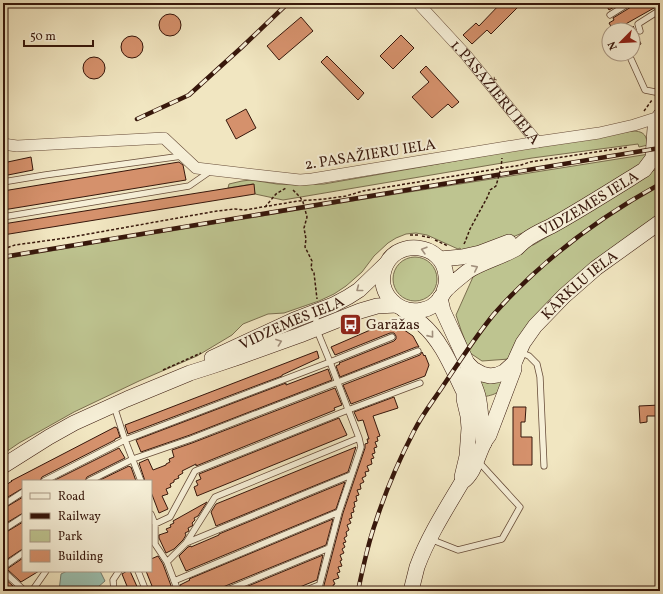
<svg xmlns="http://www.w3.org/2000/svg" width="663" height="594" viewBox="0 0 663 594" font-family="Vollkorn,serif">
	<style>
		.green { fill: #bec490; stroke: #7a6e4e }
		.water { fill: #9bc0b0; stroke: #737c6e }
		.building { fill: #d5916c; stroke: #37170b }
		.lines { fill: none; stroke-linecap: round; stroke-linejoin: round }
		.lane-casing { stroke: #664b38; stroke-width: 7 }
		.street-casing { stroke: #664b38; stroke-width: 12 }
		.secondary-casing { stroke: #37170b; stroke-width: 16 }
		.path { stroke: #37170b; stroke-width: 1.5; stroke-dasharray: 3 2; stroke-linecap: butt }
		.lane { stroke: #f6efd7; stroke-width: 5.5 }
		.street { stroke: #f6efd7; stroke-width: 11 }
		.secondary { stroke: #f6efd7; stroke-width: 15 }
		.rail-casing { stroke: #37170b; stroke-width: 4.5 }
		.rail { stroke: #f6efd7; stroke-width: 3; stroke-dasharray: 9; stroke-linecap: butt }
		.oneway { stroke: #a08e7b }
		.labels { text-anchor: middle; stroke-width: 4; stroke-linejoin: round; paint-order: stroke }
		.street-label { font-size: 15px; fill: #37170b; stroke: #f6efd7 }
		.poi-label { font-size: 15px; fill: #37170b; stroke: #f6efd7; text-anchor: start }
	</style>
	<rect width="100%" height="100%" fill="#f1e6c1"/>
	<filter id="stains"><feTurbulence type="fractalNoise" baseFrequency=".005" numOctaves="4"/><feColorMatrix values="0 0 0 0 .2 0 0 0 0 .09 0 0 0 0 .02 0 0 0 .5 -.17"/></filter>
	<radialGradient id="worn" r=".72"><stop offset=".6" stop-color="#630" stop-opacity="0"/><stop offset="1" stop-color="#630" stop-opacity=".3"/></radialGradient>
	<path class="green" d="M635 131C645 132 646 136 648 145L639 147 638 144 532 158 283 200 255 194 253 184 228 188 229 184 242 181 251 180 277 184 297 185 324 184 614 133Z
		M649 154 640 166C603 188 567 211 529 230 508 240 485 246 463 253L460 248 458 249 427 235 416 233 406 234 396 238 388 243 374 256 362 272 346 286 334 294 319 301 284 313 268 314 243 324 232 335 197 356 139 381 74 412 19 443 3 454V259L359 200Z
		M660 162V215L509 359 482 361 470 353 461 330 456 315 473 277 471 274 535 244 590 211 656 169Z
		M393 279a22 22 0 1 1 44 0a22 22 0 1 1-44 0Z
		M507 375C500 391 501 394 482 397L475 377Z"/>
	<path class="water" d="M67 571H100L105 581 98 587 97 591H59L61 574Z"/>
	<path class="building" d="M501 3H514L518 7 491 34 487 30 472 44 463 35 476 23 479 26Z
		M605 3H621L609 10Z
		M633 3H652L654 8 615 30H613L609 23 614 20 613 18 631 7Z
		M159 25a11 11 0 1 1 22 0a11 11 0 1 1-22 0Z
		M301 17 313 31 279 60 267 46Z
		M633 26 641 44 633 48Z
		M401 35 414 48 393 69 380 56Z
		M121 47a11 11 0 1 1 22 0a11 11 0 1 1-22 0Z
		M327 56 364 93 358 100 321 62Z
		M83 68a11 11 0 1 1 22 0a11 11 0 1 1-22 0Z
		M426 66 459 102 452 108 448 104 432 118 412 97 429 82 420 72Z
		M246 109 256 128 236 139 226 120Z
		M31 157 33 170 3 176V163Z
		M179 162 183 165 186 180 3 210V191Z
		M254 184 255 194 3 235V224Z
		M391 321 413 336 419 347H416L340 377 336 366 340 364 339 363 394 341 396 339V336L394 333H390L335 355 331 347Z
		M317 351 319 358 282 375V376L128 434 125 425Z
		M422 352 424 356 425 355 429 365 425 376 351 404 343 385 420 355Z
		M328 369 332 380 190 435 141 452 136 440 286 383V385Z
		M335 388 342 405 334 408 335 410 196 466V464L182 471 183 473 178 476 179 478 174 480V482L170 484 171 487 166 489 168 494 162 496 168 509 159 513 151 492V481H145L139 463 148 459 153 470 166 465V464L170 462 169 459 174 457 172 450 192 443Z
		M394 397 398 408 373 416 380 436 377 437 378 441 375 442 377 447 374 448 375 453 372 454 374 458 371 459 372 464 367 466 369 471 365 472 366 476 362 478 364 482 360 484 361 489 357 490 359 495 356 496 357 501 354 502 355 507 353 508 354 512 351 513 352 518 349 519 351 523 347 525 349 530 346 532 347 536 344 538 346 542 343 543 345 547 342 549 344 553 340 555 342 560 340 561 342 566 338 567 340 572 337 573 339 578 333 580 335 584 333 585 335 591H324L323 589 343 513 365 448V444L368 443 367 439H369L363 420 358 421 354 412Z
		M660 405V416H647V422L640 423 639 406Z
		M513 407H526L525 422H521V437H532V465H513Z
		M339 418 347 435 197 496 194 487 198 485 196 481 201 479 199 474Z
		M115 427 117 428 120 437 115 439V440L42 477 40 481H23V488L3 500V487L12 481H11Z
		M356 447 348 472 216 526 211 512 216 504Z
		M119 448 125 458 87 477 85 481H53Z
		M129 466 130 467H131L136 481H98Z
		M345 482 336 509 186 571 179 556 188 547 191 546V547L219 535V534Z
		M23 497V513L3 525V509Z
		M207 502 198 516 194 518 195 520 192 523 193 525 192 526 188 528 189 531 185 533 186 535 183 540 174 549 166 553 159 538V535L168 532 166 529 171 527 170 525 174 523 173 521Z
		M333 519 326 545 223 587 221 589V591H182L180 585 190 580 189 579Z
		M23 522V549L21 550 3 562V534Z
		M323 555 317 580 290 591H236Z
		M158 556 163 564 173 591H154L146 571H151V559Z
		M23 558V571H39L21 582 7 569Z
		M127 571H130L139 591H129L122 574Z
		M3 577 13 586 12 587 17 591H3Z"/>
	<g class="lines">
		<defs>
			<path id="lane" d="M610 15 629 3
				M640 31 638 24 660 10
				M631 59 645 90 660 93
				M3 182 45 175 182 156
				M3 217 189 186 212 170
				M520 352 529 356 537 364 540 377 544 466
				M114 406 125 440 141 481
				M44 481 125 440 330 362 392 337
				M89 481 133 459 191 439 418 351
				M3 505 23 492
				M151 514 155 524V544L167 562 178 591
				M155 524 170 517 195 471 348 410 420 383
				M3 530 23 517
				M430 539 458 550 502 539 520 507 478 461
				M186 543 351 475
				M167 562 186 543 215 497 359 438 330 362 316 328V312
				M3 567 23 553
				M3 571 25 591
				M138 571 146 591
				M174 581 339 512 361 447 359 438
				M32 591 46 571
				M114 591 113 580 119 571
				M225 591 329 548
				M304 591 319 585
				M318 591 339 512"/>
			<g id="street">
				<path id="s1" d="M418 3 466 55 537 142"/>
				<path d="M3 144 17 146 164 138 196 168 300 180 312 179 537 142 599 133 634 125 659 117 660 113"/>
			</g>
			<g id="secondary">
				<path d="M440 259 462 257 480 253 509 242"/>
				<path id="s2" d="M444 291C446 286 447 281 446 276 444 242 393 237 384 270 377 294 399 315 422 310 429 309 436 304 440 299 442 296 443 293 445 291 449 286 463 275 468 271 482 262 502 257 517 248 520 245 523 242 526 240 535 233 546 229 555 224 585 207 615 188 644 170L653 158 655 128 660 116"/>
				<path id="s3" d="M440 298 443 311 467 363 473 369 482 374 490 376 497 375 504 372 514 363 523 343 535 326 564 296 596 268 660 222"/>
				<path d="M403 309C409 314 416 319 422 324 442 341 453 370 464 392V399L468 416 469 428 467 456 462 477"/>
				<path id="s4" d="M212 358 294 320 333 305 348 297 359 290 386 264"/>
				<path d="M467 363C469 375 475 385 478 396 482 412 480 428 484 443"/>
				<path d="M3 466 49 437 74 423 127 399 190 373 212 366 239 357 300 335 360 311 377 306 396 305"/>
				<path d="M411 591C413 583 415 575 417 567 428 537 446 509 462 482 475 473 477 456 484 443 485 440 487 438 489 435L514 369V363"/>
			</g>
		</defs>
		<use href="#lane" class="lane-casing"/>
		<use href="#street" class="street-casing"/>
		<use href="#secondary" class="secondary-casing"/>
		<path class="path" d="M644 111 652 100
			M293 190 300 197 303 202 307 217 304 228 306 239 305 247 312 261 311 268 314 273 317 299
			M265 207 276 194 286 188
			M410 235H418
			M422 236 432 238
			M435 240 448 246
			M464 244 465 242 470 229 488 196 490 190 496 186 501 168 502 158
			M3 249 15 245 66 238 217 211 235 209 245 210 298 201 325 199 346 196 363 191 521 165 530 162 628 147
			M163 370 201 353"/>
		<use href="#lane" class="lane"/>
		<use href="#street" class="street"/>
		<use href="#secondary" class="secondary"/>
		<defs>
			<path id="rail" d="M137 119 189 95 242 47 287 4
				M3 257 660 148
				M358 591C363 567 368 543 376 521 386 490 399 460 414 431 422 415 433 401 443 386 459 362 476 336 494 314 541 261 598 218 660 184"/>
		</defs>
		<use href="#rail" class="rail-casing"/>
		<use href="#rail" class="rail"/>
	</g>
	<defs><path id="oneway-chevron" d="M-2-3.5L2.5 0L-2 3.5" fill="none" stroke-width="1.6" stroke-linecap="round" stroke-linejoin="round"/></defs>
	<g class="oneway">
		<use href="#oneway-chevron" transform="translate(424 250) rotate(-164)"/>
		<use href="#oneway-chevron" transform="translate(475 268) rotate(-26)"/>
		<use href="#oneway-chevron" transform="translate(359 289) rotate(142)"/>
		<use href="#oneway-chevron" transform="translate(431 335) rotate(51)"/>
		<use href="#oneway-chevron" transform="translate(279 342) rotate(-20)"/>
	</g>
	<defs>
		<symbol id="bus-square" viewBox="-11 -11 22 22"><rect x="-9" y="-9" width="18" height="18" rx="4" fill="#8f2418" stroke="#f6efd7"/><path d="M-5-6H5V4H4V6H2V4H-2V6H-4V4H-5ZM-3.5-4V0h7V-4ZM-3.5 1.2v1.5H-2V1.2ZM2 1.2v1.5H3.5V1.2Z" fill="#fff"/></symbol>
	</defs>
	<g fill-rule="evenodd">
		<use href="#bus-square" x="338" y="312" width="25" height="25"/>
	</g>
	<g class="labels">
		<g class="street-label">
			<text dy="5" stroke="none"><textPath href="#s1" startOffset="118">1. PASAŽIERU IELA</textPath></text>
			<text transform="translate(370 154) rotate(-9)" y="5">2. PASAŽIERU IELA</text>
			<text dy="5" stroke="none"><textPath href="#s2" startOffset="369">VIDZEMES IELA</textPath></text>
			<text dy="5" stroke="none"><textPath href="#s3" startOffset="229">KĀRKLU IELA</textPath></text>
			<text dy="5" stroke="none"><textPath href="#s4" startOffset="87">VIDZEMES IELA</textPath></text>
		</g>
		<g class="poi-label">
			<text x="366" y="329">Garāžas</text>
		</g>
	</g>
	<rect width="663" height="594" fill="none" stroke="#f1e6c1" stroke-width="16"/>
	<rect x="4" y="4" width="655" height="586" fill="none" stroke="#37170b" stroke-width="2"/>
	<rect x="8" y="8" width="647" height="578" fill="none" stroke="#37170b"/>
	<rect x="22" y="480" width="130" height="92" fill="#f6efd7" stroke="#aa9985"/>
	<rect x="30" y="493" width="20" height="6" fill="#f6efd7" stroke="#aa9985"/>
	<text x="58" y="500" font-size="12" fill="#37170b">Road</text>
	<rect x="30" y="513" width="20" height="6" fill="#37170b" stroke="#aa9985"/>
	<text x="58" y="520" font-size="12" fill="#37170b">Railway</text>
	<rect x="30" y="530" width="20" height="12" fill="#bec490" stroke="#aa9985"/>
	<text x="58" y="540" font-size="12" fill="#37170b">Park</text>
	<rect x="30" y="550" width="20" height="12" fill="#d5916c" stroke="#aa9985"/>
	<text x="58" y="560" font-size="12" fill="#37170b">Building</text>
	<g transform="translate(621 42) rotate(246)"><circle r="19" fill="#f6efd7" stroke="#aa9985"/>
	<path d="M0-3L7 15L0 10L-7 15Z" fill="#8f2418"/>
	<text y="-6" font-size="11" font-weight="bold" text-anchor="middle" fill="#37170b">N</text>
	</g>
	<path d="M24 40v6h69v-6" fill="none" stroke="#37170b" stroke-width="2"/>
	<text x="30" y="40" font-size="12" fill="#37170b" stroke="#f6efd7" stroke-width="3" paint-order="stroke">50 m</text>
	<rect width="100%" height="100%" filter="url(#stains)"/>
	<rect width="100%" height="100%" fill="url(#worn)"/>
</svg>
